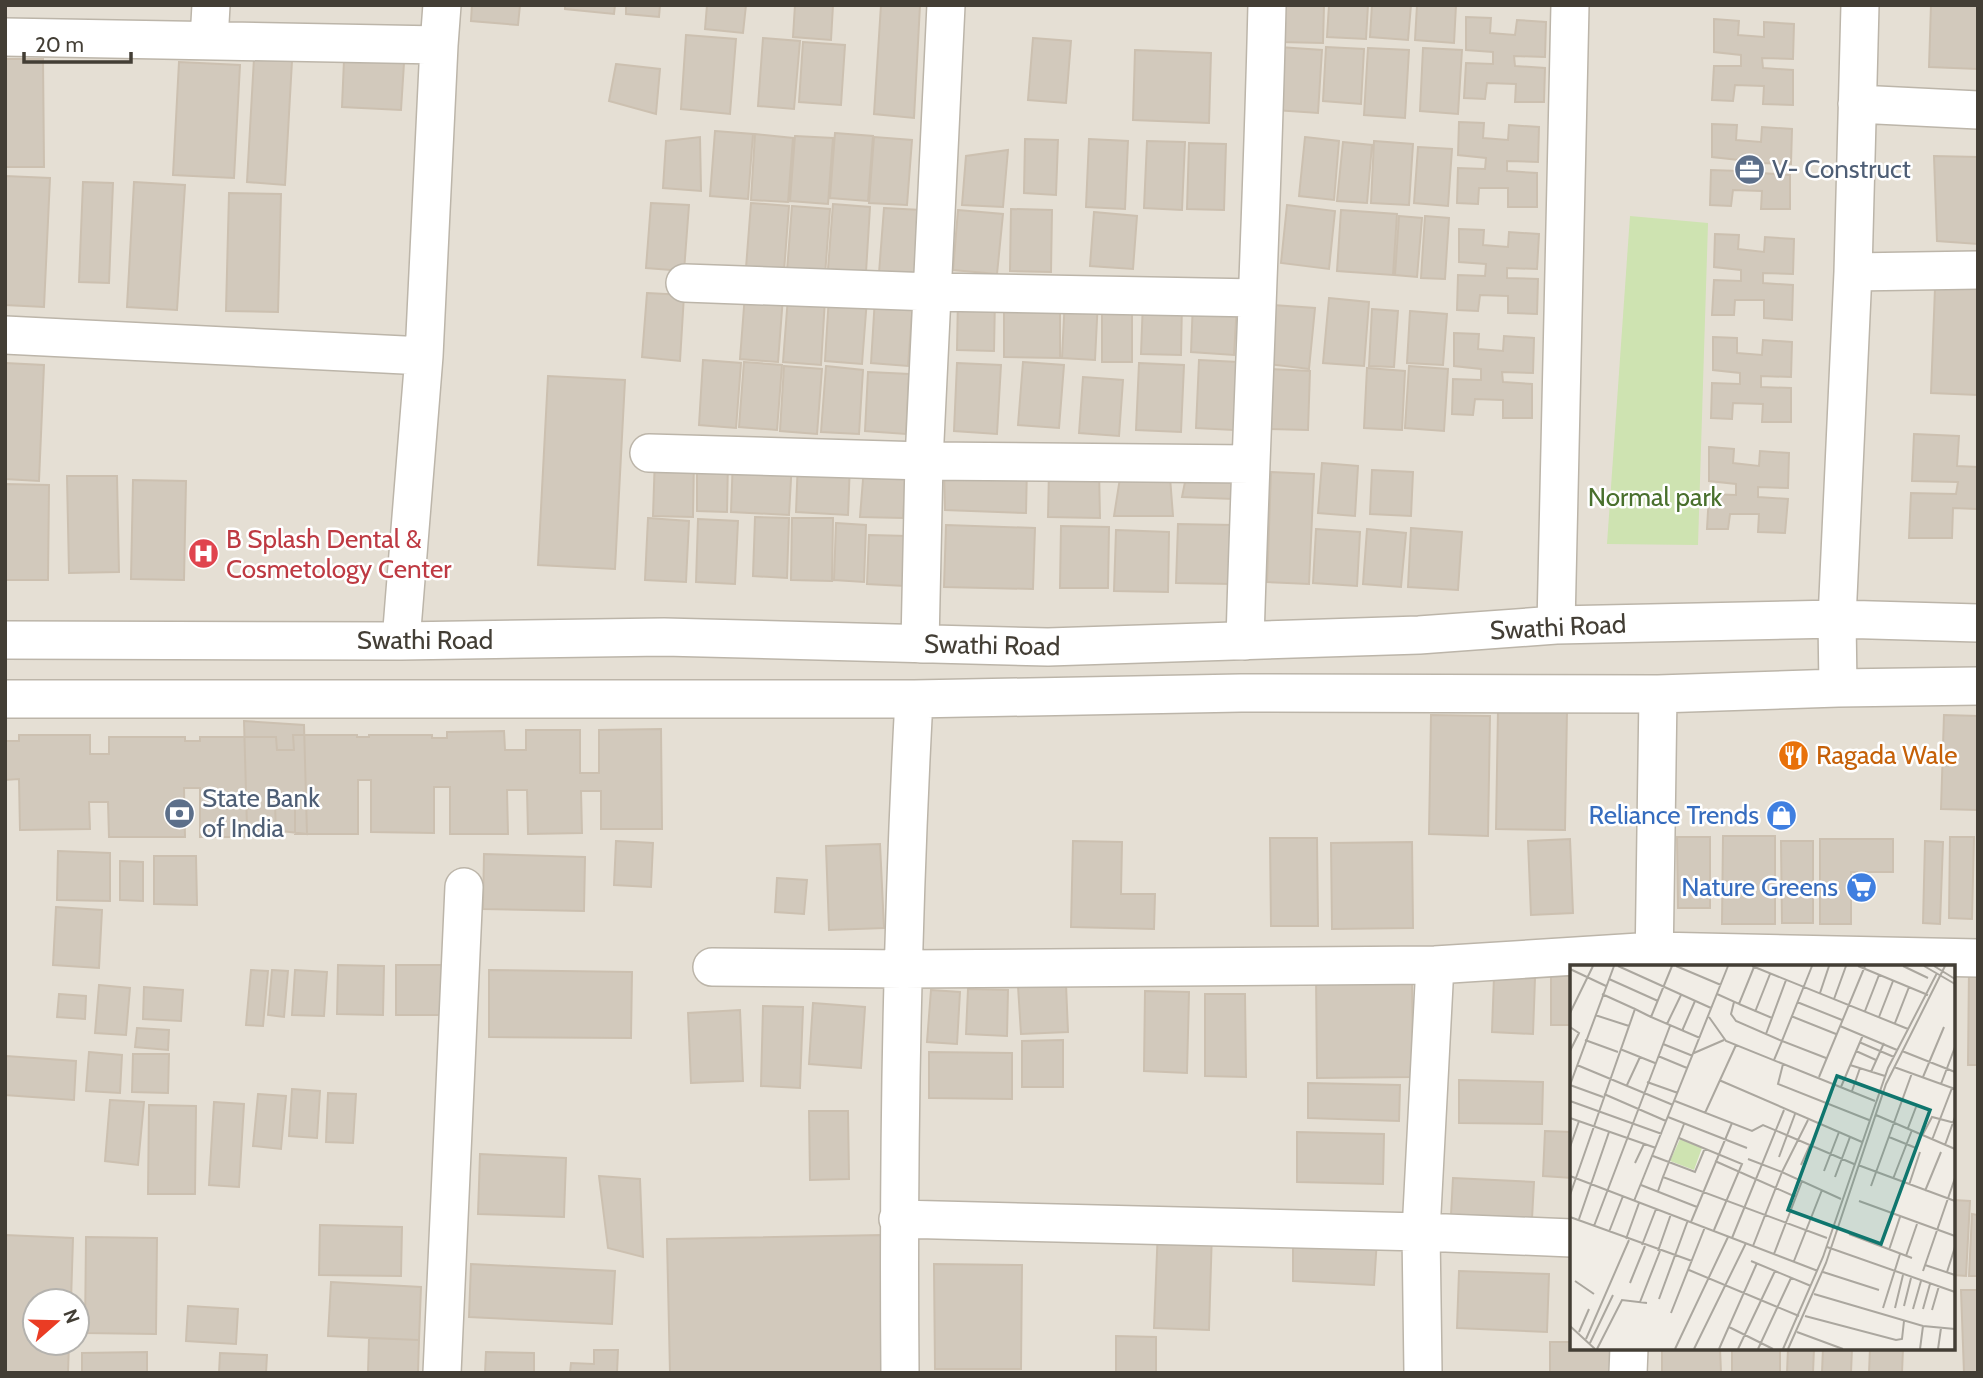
<svg xmlns="http://www.w3.org/2000/svg" width="1983" height="1378" viewBox="0 0 1983 1378" font-family="Cabin,sans-serif">
	<style>
		.residential { fill: #e5dfd4; fill-rule: evenodd }
		.green { fill: #cee3b1 }
		.building { fill: #d2c9bc; stroke: #ccc0b0; stroke-width: 2 }
		.lines { fill: none; stroke-linecap: round; stroke-linejoin: round }
		.minor-casing { stroke: #bcb5a9; stroke-width: 40 }
		.minor { stroke: #fff; stroke-width: 37 }
		.labels { text-anchor: middle; stroke-width: 5; stroke-linejoin: round; paint-order: stroke }
		.service-label { font-size: 26px; fill: #4e5e75; stroke: #fff; text-anchor: start }
		.park-label { font-size: 26px; fill: #49702d; stroke: #fff }
		.health-label { font-size: 26px; fill: #be3a42; stroke: #fff; text-anchor: start }
		.street-label { font-size: 26px; fill: #433e35; stroke: #fff }
		.food-label { font-size: 26px; fill: #c56008; stroke: #fff; text-anchor: start }
		.shop-label { font-size: 26px; fill: #366cbe; stroke: #fff; text-anchor: end }
		.inset-road { fill: none; stroke: #aba79f; stroke-width: 2 }
		.view { fill: #0f766e; fill-opacity: 0.15; stroke: #0f766e; stroke-width: 3.5 }
		.inset-edge { fill: none; stroke: #433e35; stroke-width: 3.5 }
	</style>
	<rect width="100%" height="100%" fill="#f1ede6"/>
	<path class="residential" d="M5 5H1978V1373H5ZM1572 967H1953V1348H1572ZM35 1301H77V1343H35Z"/>
	<path class="green" d="M1630 216 1708 223 1698 545 1607 544Z"/>
	<path class="building" d="M472 5H520L518 25 471 21Z
		M565 5H615L614 14 565 9Z
		M626 5H660L659 17 626 14Z
		M707 5H746L743 33 705 29Z
		M795 5H833L831 40 793 37Z
		M881 5H920L914 118 874 114Z
		M1280 5H1324L1323 43 1280 42Z
		M1329 5H1368L1366 39 1327 37Z
		M1372 5H1411L1408 40 1370 37Z
		M1417 5H1456L1454 43 1415 40Z
		M1931 5H1978V69L1929 67Z
		M1466 17 1491 18 1490 33 1515 35 1517 20 1546 22 1545 57 1514 56 1515 66 1545 68 1544 102H1515L1516 84 1487 83 1485 99 1464 98 1466 63 1493 64V52L1466 50Z
		M1714 19 1739 21 1738 35 1764 37V22L1794 24 1793 59 1762 58 1763 68 1793 70V105L1763 104 1764 86 1735 85 1733 101 1712 100 1714 66H1741V55L1714 52Z
		M686 35 736 39 730 114 681 109Z
		M763 38 800 41 794 109 758 106Z
		M1033 38 1071 41 1066 103 1028 100Z
		M803 42 845 45 841 105 799 102Z
		M1279 47 1322 50 1318 113 1275 110Z
		M1326 47 1364 49 1361 104 1323 101Z
		M1368 48 1409 50 1405 118 1364 115Z
		M1423 48 1462 50 1458 114 1420 111Z
		M1135 50 1211 53 1209 123 1133 120Z
		M254 58 292 61 285 185 247 182Z
		M5 59H43L44 167H5Z
		M344 60 404 63 401 110 342 107Z
		M179 62 240 65 234 178 173 175Z
		M616 64 660 69 656 114 609 101Z
		M1459 122 1484 123 1483 138 1508 140 1509 125 1539 127 1538 162 1507 161V171L1537 173V207H1508V188H1479L1478 204 1457 203 1458 168 1485 169 1486 158 1458 155Z
		M1712 124 1737 125 1736 140 1761 142 1762 127 1792 129 1791 164 1760 163V173L1790 175V209H1761L1762 191 1733 190 1731 206 1710 205 1711 170 1739 171V160L1712 157Z
		M715 131 753 134 748 199 710 196Z
		M835 133 873 136 868 201 830 198Z
		M755 134 793 138 788 202 751 200Z
		M795 136 833 138 828 204 790 201Z
		M700 137 701 191 663 188 666 141Z
		M874 137 912 140 907 205 869 203Z
		M1305 137 1339 141 1334 200 1299 196Z
		M1025 139 1058 140 1056 195 1024 193Z
		M1089 139 1128 141 1125 209 1086 207Z
		M1147 141 1185 142 1182 210 1144 208Z
		M1374 141 1413 144 1409 205 1371 203Z
		M1343 142 1372 145 1367 203 1337 201Z
		M1189 143 1226 144 1224 210 1187 209Z
		M1418 147 1452 149 1448 206 1414 203Z
		M1008 150 1003 207 962 205 966 156Z
		M1934 156 1978 157V244L1937 241Z
		M5 176 50 178 44 307 5 305Z
		M83 182 113 183 109 283 79 282Z
		M134 182 185 185 177 310 127 307Z
		M229 193 281 194 278 312 226 311Z
		M651 203 689 205 684 271 646 268Z
		M751 203 789 206 784 271 746 268Z
		M833 204 870 207 866 272 828 269Z
		M1287 205 1335 211 1329 269 1281 263Z
		M792 206 830 209 825 275 787 271Z
		M884 208 921 210 917 276 879 273Z
		M1011 209 1052 210 1051 272 1010 271Z
		M958 210 1003 214 997 274 953 270Z
		M1341 210 1397 214 1393 275 1337 271Z
		M1094 212 1137 216 1133 269 1090 266Z
		M1399 216 1422 218 1417 277 1395 275Z
		M1425 216 1449 218 1445 279 1421 278Z
		M1459 229 1484 230 1483 245 1508 247 1509 232 1539 234 1537 269 1507 268V278L1538 279 1537 314 1508 313V296L1480 295 1478 311 1457 310 1458 275 1485 276 1486 264 1459 262Z
		M1715 234 1739 235 1738 249 1764 252 1765 237 1794 239 1793 274 1763 273V283L1793 285 1792 320 1764 318V300H1735L1734 315H1712L1714 280 1741 281V270L1714 267Z
		M1935 288 1978 289V395L1931 393Z
		M647 293 684 295 680 361 642 357Z
		M745 294 783 297 778 362 740 359Z
		M829 296 867 299 862 364 825 361Z
		M958 296 995 297 994 351 957 350Z
		M1004 296 1060 297V358L1004 357Z
		M788 297 825 299 821 365 783 362Z
		M875 298 913 301 908 366 871 363Z
		M1065 298 1098 299 1095 360 1062 358Z
		M1329 298 1369 302 1364 366 1323 363Z
		M1143 301 1182 302 1181 355 1141 354Z
		M1193 301 1237 304 1234 355 1191 352Z
		M1102 303H1132V362H1102Z
		M1273 305 1315 308 1309 369 1268 364Z
		M1372 309 1398 311 1394 367 1369 366Z
		M1410 311 1447 314 1443 365 1407 363Z
		M1454 333 1479 334 1478 349 1503 351 1504 336 1534 338 1533 373 1502 372 1503 382 1532 384V418H1503V400L1475 399 1473 415 1452 414 1453 379 1481 380V369L1454 366Z
		M1713 337 1737 338V353L1762 355 1763 340 1792 342 1791 377 1761 376V387L1791 388V422H1762L1763 404 1733 403 1732 419 1711 418 1712 383 1740 384V373L1713 370Z
		M703 360 741 363 736 428 699 425Z
		M1199 360 1238 362 1234 430 1196 428Z
		M744 362 782 365 777 430 739 427Z
		M1023 362 1064 365 1059 428 1018 425Z
		M5 363 44 365 39 481 5 479Z
		M957 363 1001 365 997 434 954 431Z
		M1139 363 1184 365 1181 432 1136 430Z
		M784 366 822 369 817 434 780 431Z
		M826 366 863 370 859 434 821 432Z
		M1409 366 1448 369 1444 431 1405 428Z
		M1367 368 1405 371 1402 430 1364 428Z
		M1269 369 1310 371 1308 430 1266 429Z
		M868 372 909 374 906 434 865 431Z
		M548 376 625 380 615 569 538 565Z
		M1083 377 1123 380 1119 436 1079 433Z
		M1914 434 1959 436 1957 466 1978 467V540L1977 509 1953 508 1952 538H1909L1911 493 1956 494 1958 482 1912 481Z
		M1709 447 1734 449 1733 463 1759 466 1760 451 1789 453 1788 488 1758 487V497L1788 499 1785 533 1758 532 1759 514H1730L1728 529H1707L1709 494 1736 495V484L1709 481Z
		M655 456 694 457 693 517 653 516Z
		M733 458 792 461 789 515 731 512Z
		M697 459 728 460 727 512 697 511Z
		M798 460 850 463 848 515 796 512Z
		M1322 463 1358 466 1355 516 1318 513Z
		M1027 466 1026 513 945 510 944 471Z
		M864 467H906L903 518 860 517Z
		M1099 469 1100 518 1048 517 1049 470Z
		M1372 470 1413 472 1411 516 1370 514Z
		M1271 472 1314 474 1309 584 1267 582Z
		M1232 473 1233 499 1182 497 1186 477Z
		M67 476H117L119 572 69 573Z
		M1170 477 1173 516H1114L1120 478Z
		M133 480 186 481 184 580 131 579Z
		M5 484 49 485 48 580H5Z
		M755 517 789 518 787 578 753 576Z
		M648 518 689 521 686 582 645 580Z
		M792 518H833L832 581 791 580Z
		M698 519 738 521 735 584 696 582Z
		M836 523 866 525 864 582 834 580Z
		M1178 524 1234 525 1233 584 1176 583Z
		M946 525 1035 528 1033 589 944 587Z
		M1061 526 1109 527 1108 588H1060Z
		M1411 528 1462 532 1458 590 1408 587Z
		M1316 529 1360 532 1357 586 1313 583Z
		M1367 529 1406 533 1401 587 1363 584Z
		M1116 530 1169 532 1168 592 1114 591Z
		M869 535 907 536 905 586 867 584Z
		M1498 709 1567 710 1565 830 1496 829Z
		M1431 715 1490 716 1488 836 1429 834Z
		M1944 715 1978 716V810L1941 809Z
		M244 721 304 725 307 834 247 827Z
		M661 729 662 829H601V791H581L582 833 528 834 527 790H507L508 834H450V787H434V833L371 832V780H358V834H295V802H275L276 837H200V788H184L185 837H109L108 802H89L90 829 20 830 19 779 5 780V741H19V735H90V754H109V737H185V741H200V737H276L277 750H294L293 735H357V737H369V735H432V738H447V732L504 731 505 750H526V730H580V773H599V730Z
		M1723 836H1775V924H1722Z
		M1677 837H1710V908H1678Z
		M1950 837H1974L1972 919 1949 918Z
		M1270 838H1317L1318 926H1271Z
		M1570 839 1573 913 1531 915 1528 841Z
		M1820 839H1893V872H1851V924H1820Z
		M616 841 653 843 651 887 614 885Z
		M1073 841 1122 842 1121 894H1155L1154 929 1071 927Z
		M1781 841H1813V923H1782Z
		M1925 841 1943 842 1940 924 1923 923Z
		M1412 842 1413 928 1332 929 1331 843Z
		M880 844 884 928 829 930 826 846Z
		M58 851 110 853V901L57 900Z
		M484 854 585 857 584 911 483 909Z
		M154 856H196L197 905 154 904Z
		M120 861 143 862V901L120 900Z
		M777 878 807 880 804 914 775 912Z
		M56 907 102 910 99 968 53 965Z
		M338 965 384 966 383 1015 337 1014Z
		M396 965H443L444 1015H396Z
		M1969 969H1978V1065H1968Z
		M251 970 268 971 263 1026 246 1025Z
		M272 970 288 971 284 1017 268 1015Z
		M295 970 327 972 324 1016 292 1015Z
		M489 970 632 972 631 1038 489 1037Z
		M1412 974 1413 1077 1317 1078 1316 975Z
		M1551 975 1572 976V1025H1551Z
		M1494 976 1535 978 1533 1034 1492 1032Z
		M1066 984 1068 1032 1021 1034 1018 986Z
		M99 985 130 988 126 1035 95 1033Z
		M144 987 183 990 181 1021 143 1019Z
		M968 989 1008 990 1007 1036 966 1034Z
		M931 990 960 992 957 1044 927 1042Z
		M1145 991 1189 992 1187 1073 1144 1071Z
		M59 994 86 996 85 1019 57 1017Z
		M1205 994H1245L1246 1077 1205 1076Z
		M813 1003 865 1007 861 1068 809 1064Z
		M763 1006 803 1007 800 1088 761 1086Z
		M740 1010 743 1081 691 1083 688 1013Z
		M137 1028 169 1030 168 1050 135 1047Z
		M1063 1040V1087H1022V1041Z
		M89 1052 122 1055 120 1093 86 1091Z
		M929 1052 1012 1053V1099L929 1098Z
		M133 1054H169L168 1093 132 1092Z
		M6 1056 76 1061 74 1100 5 1095Z
		M1459 1080 1543 1082 1542 1124 1459 1123Z
		M1308 1083 1400 1085 1399 1121 1308 1118Z
		M292 1089 320 1091 317 1138 289 1136Z
		M328 1093 356 1094 353 1143 326 1142Z
		M258 1094 286 1096 281 1149 253 1146Z
		M110 1100 144 1102 138 1165 105 1161Z
		M214 1102 244 1104 239 1187 209 1185Z
		M149 1105 196 1106 195 1194H148Z
		M809 1111H848L849 1179 810 1180Z
		M1545 1131 1572 1132V1178L1543 1176Z
		M1297 1132 1384 1134 1383 1184 1297 1182Z
		M480 1154 566 1158 564 1217 478 1214Z
		M599 1176 640 1179 643 1257 608 1248Z
		M1453 1178 1534 1182 1532 1219 1451 1215Z
		M1953 1200 1970 1201 1966 1276 1953 1275Z
		M1972 1214 1978 1215V1276H1969Z
		M320 1225 402 1227 401 1276 319 1275Z
		M1158 1228 1212 1231 1209 1330 1154 1328Z
		M5 1235 73 1238 71 1301H35V1343H69L68 1373H5Z
		M881 1235 887 1373H670L667 1239Z
		M86 1237 157 1238 156 1334 85 1333Z
		M1377 1239 1374 1285 1293 1281V1240Z
		M471 1264 615 1271 612 1324 469 1317Z
		M934 1264 1022 1265 1021 1369H935Z
		M1459 1271 1549 1274 1547 1332 1457 1328Z
		M331 1282 421 1287 419 1340 328 1336Z
		M1961 1290H1978V1373H1964Z
		M188 1306 238 1309 236 1344 186 1341Z
		M1116 1336 1156 1337V1373H1116Z
		M369 1338 419 1340 418 1373H368Z
		M1550 1342H1572V1348H1620L1619 1373H1550Z
		M1662 1348H1720L1721 1373H1662Z
		M1732 1348H1780V1373H1732Z
		M1788 1348H1814L1813 1373H1787Z
		M1823 1348H1852L1851 1373H1822Z
		M1870 1348H1903L1902 1373H1869Z
		M594 1350H618L617 1373H570L571 1363 594 1364Z
		M147 1352V1373H82V1353Z
		M486 1352 534 1353V1373H485Z
		M220 1353 267 1355 266 1373H219Z"/>
	<g class="lines">
		<defs>
			<path id="minor" d="M5 37 439 45
				M209 41 211 5
				M1857 104 1978 110
				M1853 272 1978 270
				M685 283 932 292 1257 298
				M5 335 424 356
				M649 453 924 461 1250 464
				M1556 625 1570 5
				M5 640 401 641 664 637 1048 647 1419 635 1556 625 1837 619 1978 623
				M401 641 424 356 439 45 442 5
				M1245 641C1251 429 1262 217 1267 5
				M920 644 924 461 946 5
				M1838 688 1837 619 1853 272 1860 5
				M5 699H914L1241 693 1658 694 1838 688 1978 686
				M712 967 903 969 1435 965 1655 951 1978 958
				M1654 967 1658 694
				M898 1219 1421 1232 1572 1238
				M1423 1372 1421 1232 1435 965
				M442 1373 464 887
				M900 1373C898 1148 902 923 914 699
				M1628 1373 1629 1348"/>
		</defs>
		<use href="#minor" class="minor-casing"/>
		<use href="#minor" class="minor"/>
	</g>
	<defs>
		<symbol id="office-disc" viewBox="-11 -11 22 22"><circle r="9.5" fill="#5c6f8a" stroke="#fff"/><path d="M-6-3h4V-5.5h4V-3h4V5H-6ZM-1-4.5V-3h2v-1.5ZM-6 0V1H6V0Z" fill="#fff"/></symbol>
		<symbol id="hospital-disc" viewBox="-11 -11 22 22"><circle r="9.5" fill="#e0444e" stroke="#fff"/><path d="M-5-5h3v3.5h4V-5h3V5h-3V1.5h-4V5h-3Z" fill="#fff"/></symbol>
		<symbol id="restaurant-disc" viewBox="-11 -11 22 22"><circle r="9.5" fill="#e8710a" stroke="#fff"/><path d="M-5-6h1v4h1v-4h1v4h1v-4h1v5L-1.5 .5V6h-2V.5L-5-1ZM5-6V6H3V1.5H1.5Q1.5-4 5-6Z" fill="#fff"/></symbol>
		<symbol id="bank-disc" viewBox="-11 -11 22 22"><circle r="9.5" fill="#5c6f8a" stroke="#fff"/><path d="M-6-4H6V4H-6ZM0-2.3a2.3 2.3 0 1 0 0 4.6a2.3 2.3 0 1 0 0-4.6Z" fill="#fff"/></symbol>
		<symbol id="shop-disc" viewBox="-11 -11 22 22"><circle r="9.5" fill="#3f7fe0" stroke="#fff"/><path d="M-5-2.5h2.3a2.7 3.5 0 0 1 5.4 0H5L5.5 6h-11ZM-1.5-2.5h3a1.5 2.3 0 0 0-3 0Z" fill="#fff"/></symbol>
		<symbol id="supermarket-disc" viewBox="-11 -11 22 22"><circle r="9.5" fill="#3f7fe0" stroke="#fff"/><path d="M-6-5.5h2.5l.6 2H6L4.5 2H-2.5L-4.4-4H-6ZM-1.5 3.2a1.3 1.3 0 1 0 .1 0ZM3 3.2a1.3 1.3 0 1 0 .1 0Z" fill="#fff"/></symbol>
	</defs>
	<g fill-rule="evenodd">
		<use href="#office-disc" x="1732" y="152" width="35" height="35"/>
		<use href="#hospital-disc" x="186" y="536" width="35" height="35"/>
		<use href="#restaurant-disc" x="1776" y="738" width="35" height="35"/>
		<use href="#bank-disc" x="162" y="796" width="35" height="35"/>
		<use href="#shop-disc" x="1764" y="798" width="35" height="35"/>
		<use href="#supermarket-disc" x="1844" y="870" width="35" height="35"/>
	</g>
	<g class="labels">
		<g class="service-label">
			<text x="1772" y="178">V- Construct</text>
			<text x="202" y="807">State Bank<tspan x="202" dy="30">of India</tspan></text>
		</g>
		<g class="park-label">
			<text x="1655" y="506">Normal park</text>
		</g>
		<g class="health-label">
			<text x="226" y="548">B Splash Dental &amp;<tspan x="226" dy="30">Cosmetology Center</tspan></text>
		</g>
		<g class="street-label">
			<text transform="translate(1558 627) rotate(-3)" y="9">Swathi Road</text>
			<text x="425" y="649">Swathi Road</text>
			<text transform="translate(992 645) rotate(1)" y="9">Swathi Road</text>
		</g>
		<g class="food-label">
			<text x="1816" y="764">Ragada Wale</text>
		</g>
		<g class="shop-label">
			<text x="1759" y="824">Reliance Trends</text>
			<text x="1838" y="896">Nature Greens</text>
		</g>
	</g>
	<g transform="translate(1570 965)">
		<rect width="385" height="385" fill="#f1ede6"/>
		<path d="M110 174 132 183 124 205 100 196Z" fill="#cee3b1"/>
		<path class="inset-road" d="M48 1 141 43M102 1 81 52 130 73M106 1 151 20M182 1 338 64M242 1 212 76 256 93M288 1 358 30M333 1 358 13M354 1 385 19M364 1 385 14M0 4 36 21M39 14 88 36M250 28 259 1M32 29 65 44M147 29 169 39 184 2M264 34 276 1M164 37 161 49 166 56 212 76 204 95M227 37 272 55M169 39 202 53M295 46 309 10M185 47 200 9M0 48 23 1M25 50 59 61M221 51 266 69M139 52 156 76 305 136M309 52 323 16M325 58 339 22M97 59 111 30M270 61 327 85M0 62 9 68 0 86M112 66 125 36M196 69 216 15M15 75 48 87M289 77 324 92M93 79 123 91M50 84 85 98M286 86 306 95M332 86 385 107M124 88 154 75M88 91 117 103M213 99 208 119 299 155M7 100 103 140M280 100 315 111M324 102 385 124M301 107 314 78M249 112 295 1M353 112 374 62M149 115 292 177M77 117 108 128M371 119 385 82M0 120 44 1M0 120 33 132M57 120 70 92M271 122 293 70M282 126 290 103M34 129 96 156M0 136 92 169M105 136 182 166 193 160 284 199M135 148 166 80M306 150 385 184M98 152 177 183M0 153 86 183M338 163 346 142M353 169 362 152 385 158M319 172 346 183M109 173 172 199 144 265M362 175 382 123M375 180 385 152M0 182 9 156M83 191 125 207 135 183M209 192 225 149M178 194 212 207 238 155M145 196 226 232M65 198 74 179M231 200 240 180M288 200 385 236M254 206 269 167M0 211 248 306M93 212 114 159M265 212 280 172M323 214 342 165M71 220 127 242M339 220 350 187M301 221 342 108M88 226 93 212 257 273M355 226 371 187M0 230 65 44 81 52M64 236 158 1M289 236 385 271M0 252 122 296M9 254 39 167M121 257 162 158M24 261 100 61M39 267 53 231M279 269 342 293M162 273 214 145M56 274 69 238M72 280 86 244M183 281 212 207 271 234M257 282 385 327M319 285 330 252M88 286 101 249M204 289 232 216M336 291 347 259M181 296 241 321M224 296 252 225M355 300 385 310M119 305 229 351M353 306 385 213M253 307 309 325M377 307 385 282M5 316 24 329M60 318 75 281M244 329 353 361 385 364M89 334 118 255M70 337 90 286M334 341 341 313M313 343 330 289M325 343 333 310M343 344 351 316M353 344 360 319M362 345 369 321M101 348 135 262M235 351 326 375 332 374 334 356M0 361 25 384M159 362 203 384M9 367 19 344M227 367 273 384M16 374 59 275M20 378 43 330M27 384 52 335 77 338M105 384 158 272M124 384 176 278M149 384 187 298M168 384 205 306M188 384 221 313M213 384 253 292 318 103 367 8M218 384 256 298 316 119 375 1M350 384 353 361M368 384 371 363"/>
		<path class="view" d="M267 111 360 145 311 279 218 245Z"/>
		<rect width="385" height="385" class="inset-edge"/>
	</g>
	<rect width="1983" height="1378" fill="none" stroke="#433e35" stroke-width="14"/>
	<g transform="translate(56 1322) rotate(70)"><circle r="33" fill="#ffffff" stroke="#b4b2ae" stroke-width="2"/>
	<path d="M0-5L12 26L0 18L-12 26Z" fill="#ea3c24"/>
	<text y="-10" font-size="19" font-weight="bold" text-anchor="middle" fill="#433e35">N</text>
	</g>
	<path d="M24 52v10h107v-10" fill="none" stroke="#433e35" stroke-width="3.5"/>
	<text x="35" y="52" font-size="21" fill="#433e35" stroke="#ffffff" stroke-width="5" paint-order="stroke">20 m</text>
</svg>
